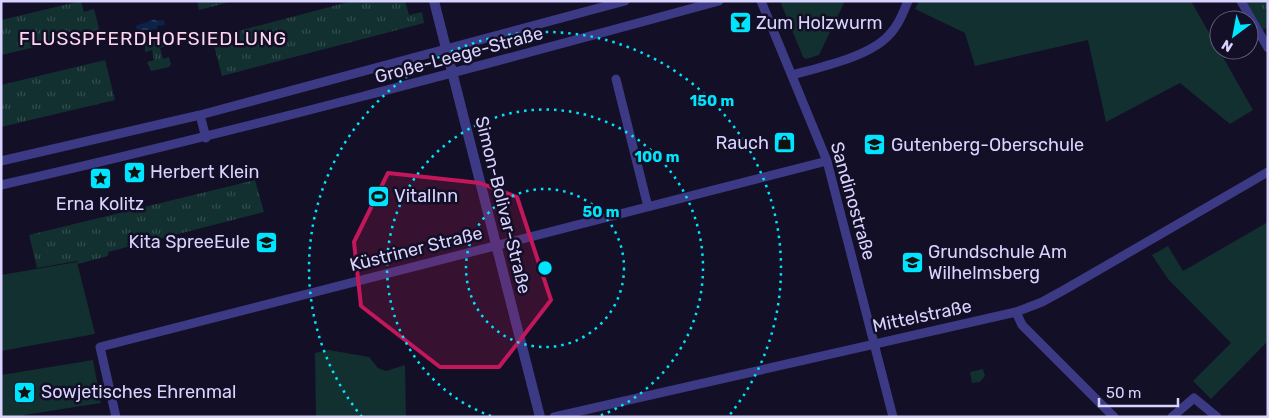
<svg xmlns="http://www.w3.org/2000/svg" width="1269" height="418" viewBox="0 0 1269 418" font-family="Rubik,sans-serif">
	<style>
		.grass { fill: url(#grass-tufts) }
		.park { fill: #12302f }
		.water { fill: url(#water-waves) }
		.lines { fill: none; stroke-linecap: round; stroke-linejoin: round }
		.minor { stroke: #3d3a85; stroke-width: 9 }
		.tertiary { stroke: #3d3a85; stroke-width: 10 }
		.marked { fill: #c2185b; fill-opacity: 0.2; stroke: #c2185b; stroke-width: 4; stroke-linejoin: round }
		.ring { fill: none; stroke: #00e5ff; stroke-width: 2.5; stroke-dasharray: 2.5 5 }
		.labels { text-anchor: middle; stroke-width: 5; stroke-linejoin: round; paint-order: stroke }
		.poi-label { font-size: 18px; fill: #d9d4ff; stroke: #130f26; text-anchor: start }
		.street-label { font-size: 18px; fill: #d9d4ff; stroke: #130f26 }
		.neighbourhood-label { font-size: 19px; letter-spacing: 1px; fill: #ffd6f0; stroke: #130f26 }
		.centre { fill: #00e5ff; stroke: #130f26; stroke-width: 2.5 }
		.ring-label { font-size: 15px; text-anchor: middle; font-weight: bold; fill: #00e5ff; stroke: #130f26; stroke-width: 5; stroke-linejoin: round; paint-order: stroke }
	</style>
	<defs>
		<pattern id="grass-tufts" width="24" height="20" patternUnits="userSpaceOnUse" patternTransform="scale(1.25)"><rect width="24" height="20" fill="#12302f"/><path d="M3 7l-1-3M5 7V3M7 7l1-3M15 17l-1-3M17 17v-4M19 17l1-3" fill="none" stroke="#344d4e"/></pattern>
		<pattern id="water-waves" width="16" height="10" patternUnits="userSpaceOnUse" patternTransform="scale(1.25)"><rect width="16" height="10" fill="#0c2248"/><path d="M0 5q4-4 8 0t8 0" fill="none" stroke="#2f4163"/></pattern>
	</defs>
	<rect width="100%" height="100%" fill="#130f26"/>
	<path class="grass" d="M81 1 84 12 94 9 100 32 1 55V20Z
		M197 1H233L199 10Z
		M352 1H405L409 15 422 12 424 23 222 76 212 38Z
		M1250 1H1268V27L1263 30 1247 3Z
		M164 39 167 46 160 48 163 59 169 57 171 64 169 67 151 71 147 62 154 60 152 50 145 52V44Z
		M105 60 115 100 1 127V85Z
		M255 180 264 212 108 252V256L78 264 77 261 37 268 29 235Z"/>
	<path class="park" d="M780 1H845L819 55 806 59 803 57Z
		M919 1H1191L1253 110 1230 124 1180 83 1106 122 1088 40 975 66 965 33 915 9Z
		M1268 222V341L1211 399 1193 381 1231 343 1168 279 1152 255 1168 246 1183 271Z
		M77 262 95 334 1 351V275Z
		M329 350 369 357 378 368 386 371 405 365 406 417H316L315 353Z
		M93 360 101 403 24 415V417H1V375Z
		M983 369 985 376 980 382 972 383 970 372Z"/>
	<path class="water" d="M155 19 156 21 164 20 165 25 157 26V29L137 31 136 26Z"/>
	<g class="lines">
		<path class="minor" d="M761 1 827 161 893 417
			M1241 1 1268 48
			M792 75C821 67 869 57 889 35 898 26 903 13 908 1
			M616 79 648 207
			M200 115 206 138
			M1 161 200 115 625 1
			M1 185C242 130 481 66 719 1
			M1016 312 1022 325 1114 417
			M116 417 100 347 827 161
			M554 417 1016 312 1042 302 1064 290 1268 172
			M1172 417 1194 398 1217 417"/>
		<path class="tertiary" d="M434 1 540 417"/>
	</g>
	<path class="marked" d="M388 173 480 183 517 197 551 300 499 367H440L361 306 354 242Z"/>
	<g class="ring">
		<circle cx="545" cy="268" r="79"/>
		<path d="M491 416A158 158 0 1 1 599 416"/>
		<path d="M362 417A236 236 0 1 1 728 417"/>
	</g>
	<defs>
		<symbol id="bar-square" viewBox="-11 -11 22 22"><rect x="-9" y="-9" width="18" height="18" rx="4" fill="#00e5ff" stroke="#130f26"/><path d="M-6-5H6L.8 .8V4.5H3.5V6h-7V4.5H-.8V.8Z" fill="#111"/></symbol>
		<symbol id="shop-square" viewBox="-11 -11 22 22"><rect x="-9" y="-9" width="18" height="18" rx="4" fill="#00e5ff" stroke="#130f26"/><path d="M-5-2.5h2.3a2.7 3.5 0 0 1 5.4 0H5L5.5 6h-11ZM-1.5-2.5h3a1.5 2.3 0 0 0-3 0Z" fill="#111"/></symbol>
		<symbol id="school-square" viewBox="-11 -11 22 22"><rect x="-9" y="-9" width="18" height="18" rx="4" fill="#00e5ff" stroke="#130f26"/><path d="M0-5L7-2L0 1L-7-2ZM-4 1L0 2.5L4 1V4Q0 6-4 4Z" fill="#111"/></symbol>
		<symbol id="sight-square" viewBox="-11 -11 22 22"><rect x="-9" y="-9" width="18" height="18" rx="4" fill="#00e5ff" stroke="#130f26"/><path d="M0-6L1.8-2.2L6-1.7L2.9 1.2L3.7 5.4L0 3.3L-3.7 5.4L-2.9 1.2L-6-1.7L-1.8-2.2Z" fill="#111"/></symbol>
		<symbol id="stadium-square" viewBox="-11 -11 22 22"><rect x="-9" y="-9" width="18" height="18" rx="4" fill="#00e5ff" stroke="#130f26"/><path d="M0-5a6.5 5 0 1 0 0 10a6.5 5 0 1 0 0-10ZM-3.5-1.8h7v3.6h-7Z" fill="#111"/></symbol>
	</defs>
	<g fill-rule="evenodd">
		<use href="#bar-square" x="728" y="10" width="25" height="25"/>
		<use href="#shop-square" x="772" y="130" width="25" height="25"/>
		<use href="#school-square" x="862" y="132" width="25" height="25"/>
		<use href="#sight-square" x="122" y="160" width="25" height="25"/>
		<use href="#sight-square" x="88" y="166" width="25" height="25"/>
		<use href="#stadium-square" x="366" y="184" width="25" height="25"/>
		<use href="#school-square" x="254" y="230" width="25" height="25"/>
		<use href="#school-square" x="900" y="250" width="25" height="25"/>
		<use href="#sight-square" x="12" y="380" width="25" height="25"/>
	</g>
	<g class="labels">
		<g class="poi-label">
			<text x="756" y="29">Zum Holzwurm</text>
			<text x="769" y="149" text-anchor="end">Rauch</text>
			<text x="891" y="151">Gutenberg-Oberschule</text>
			<text x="150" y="178">Herbert Klein</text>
			<text x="394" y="202">VitalInn</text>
			<text x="100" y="210" text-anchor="middle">Erna Kolitz</text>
			<text x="250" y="248" text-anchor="end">Kita SpreeEule</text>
			<text x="928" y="258">Grundschule Am<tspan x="928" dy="21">Wilhelmsberg</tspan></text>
			<text x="41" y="398">Sowjetisches Ehrenmal</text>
		</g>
		<g class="street-label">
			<text transform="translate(459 55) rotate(-15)" y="6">Große-Leege-Straße</text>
			<text transform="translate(853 201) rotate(74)" y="6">Sandinostraße</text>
			<text transform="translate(503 205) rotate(76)" y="6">Simon-Bolivar-Straße</text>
			<text transform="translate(416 249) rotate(-14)" y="6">Küstriner Straße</text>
			<text transform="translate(922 316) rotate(-12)" y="6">Mittelstraße</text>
		</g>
		<g class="neighbourhood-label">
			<text x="153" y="45">FLUSSPFERDHOFSIEDLUNG</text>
		</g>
	</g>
	<circle cx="545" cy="268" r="8" class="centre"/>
	<g class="ring-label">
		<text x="712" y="106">150 m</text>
		<text x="657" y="162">100 m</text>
		<text x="601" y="217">50 m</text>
	</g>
	<rect width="1269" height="418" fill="none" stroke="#d9d4ff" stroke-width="5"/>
	<g transform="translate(1234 35) rotate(212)"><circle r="24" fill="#130f26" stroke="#625e7d"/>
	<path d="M0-4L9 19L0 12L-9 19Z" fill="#00e5ff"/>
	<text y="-8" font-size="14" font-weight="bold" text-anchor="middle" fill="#d9d4ff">N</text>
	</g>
	<path d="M1099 398v8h79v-8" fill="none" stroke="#d9d4ff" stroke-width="2.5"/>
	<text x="1106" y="398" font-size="15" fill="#d9d4ff" stroke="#130f26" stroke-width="4" paint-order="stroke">50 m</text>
</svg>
